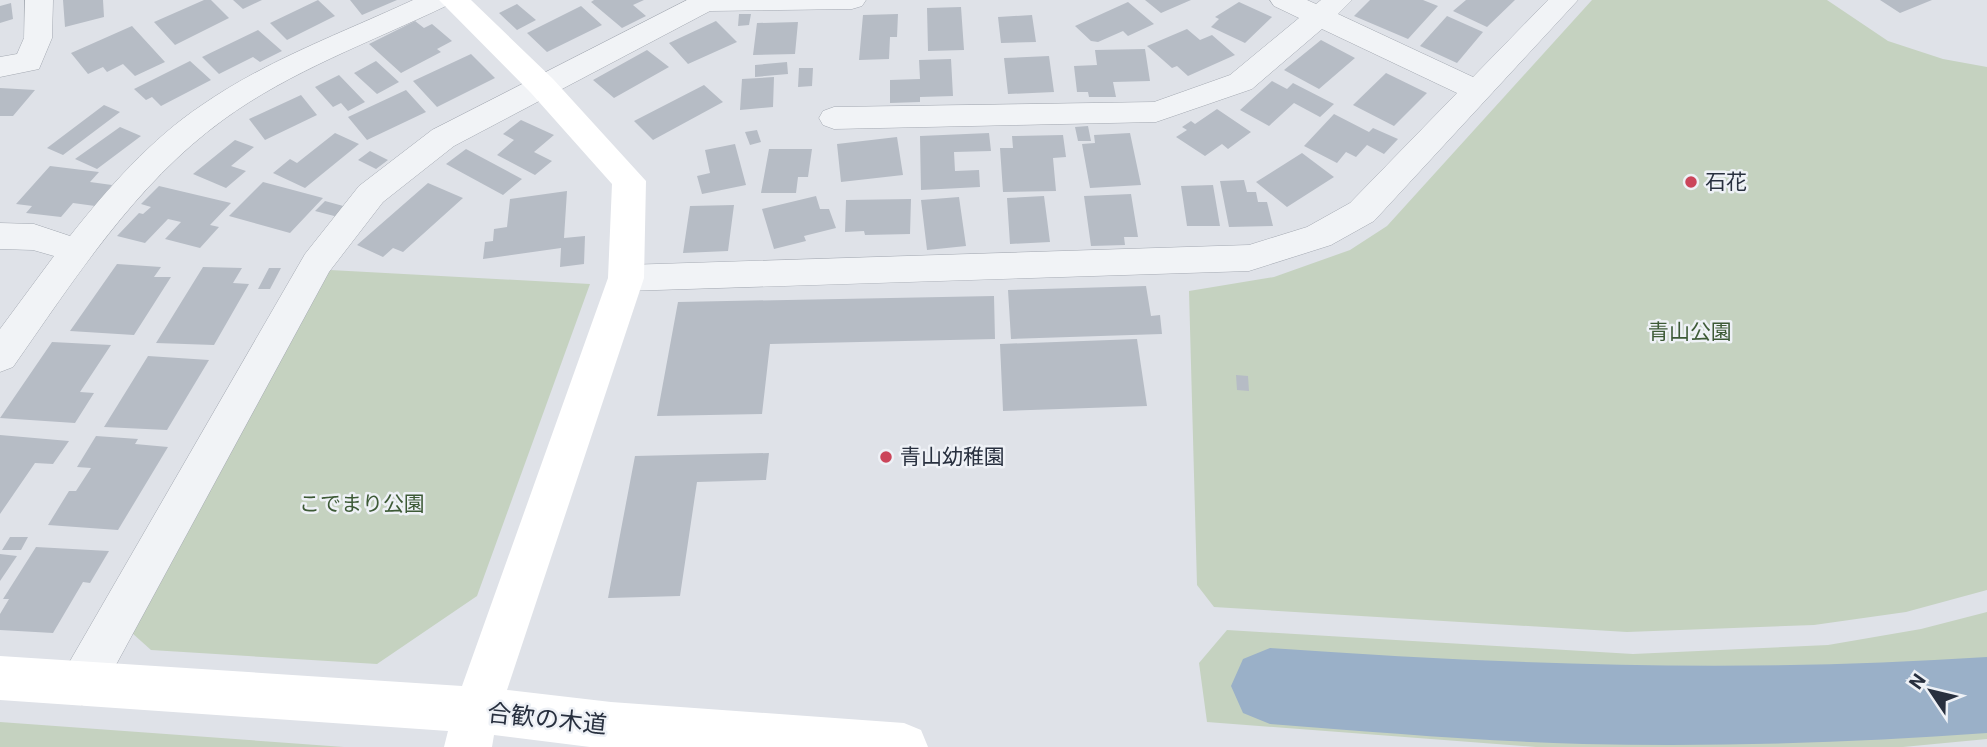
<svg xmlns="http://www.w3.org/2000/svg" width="1987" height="747" viewBox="0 0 1987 747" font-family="Roboto,'Noto Sans JP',sans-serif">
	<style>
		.green { fill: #c5d2c0 }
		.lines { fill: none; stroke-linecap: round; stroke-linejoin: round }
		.river { fill: #9ab0c8; fill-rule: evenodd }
		.building { fill: #b6bcc5 }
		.street-casing { stroke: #a4a9b2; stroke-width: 1 }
		.street { fill: #f1f3f6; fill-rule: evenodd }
		.secondary { fill: #fff; fill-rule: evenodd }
		.poi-dot { fill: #cb455a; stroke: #eef1f6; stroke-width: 2.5 }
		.labels { text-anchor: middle; stroke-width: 5; stroke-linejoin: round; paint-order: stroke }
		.poi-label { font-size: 21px; fill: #28303f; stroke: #eef1f6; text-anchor: start }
		.park-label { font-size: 21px; fill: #3d5a36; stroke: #eef1f6 }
		.near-street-label { font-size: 24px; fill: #28303f; stroke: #eef1f6 }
	</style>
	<rect width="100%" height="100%" fill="#dfe2e8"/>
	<path class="green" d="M1592 0H1827L1888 41 1943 59 1987 67V590L1906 612 1814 625 1627 632 1214 607 1197 585 1189 291 1274 277 1350 250 1387 226Z
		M330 270 590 284 477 596 377 664 151 650 132 633Z
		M1987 612V739L1903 747H1536L1207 722 1199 663 1227 630 1633 654 1828 645 1921 629Z
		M0 722 344 747H0Z"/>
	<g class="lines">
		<path class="river" d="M1270 648C1513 665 1743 673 1987 657V733C1852 743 1718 747 1583 744 1478 741 1374 732 1270 724L1243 713 1231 686 1243 659Z"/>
	</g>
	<path class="building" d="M63 0H103L104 17 65 27Z
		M204 0H211L229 18 175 45 154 22Z
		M233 0H262L243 9Z
		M318 0 335 16 287 40 270 23Z
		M350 0H397L362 15Z
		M594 0H644L633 5 646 16 622 28 591 2Z
		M1145 0H1191L1161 13Z
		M1370 0H1423L1438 6 1408 39 1354 16Z
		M1466 0H1515L1487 27 1453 11Z
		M1880 0H1932L1900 13Z
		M1128 2 1154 24 1128 36 1123 31 1098 42 1091 41 1075 26Z
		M1239 2 1272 17 1245 43 1211 27 1219 19 1215 17Z
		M11 3 13 19 0 23V6Z
		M517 4 536 20 517 30 499 13Z
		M581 6 602 25 547 52 527 33Z
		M961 7 964 50 928 51 927 8Z
		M739 14H751L749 25 738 26Z
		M898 14 897 37H890L889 59 859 60 863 15Z
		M1032 15 1036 42 1001 43 998 17Z
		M1447 16 1483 32 1457 63 1420 46Z
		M415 21 424 28 432 24 452 41 437 49 441 52 401 73 369 44Z
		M716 21 737 42 688 64 669 43Z
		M798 22 795 54 753 55 757 23Z
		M132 26 165 62 135 76 123 64 107 72 103 67 88 74 71 53Z
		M1187 29 1200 40 1212 35 1235 55 1188 76 1177 66 1172 68 1147 46Z
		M258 30 282 51 260 62 253 57 219 74 202 57Z
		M1321 40 1355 58 1319 89 1284 70Z
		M1145 49 1150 81 1113 82 1116 97H1089L1088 92H1077L1074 66 1097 65 1095 50Z
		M647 50 669 67 614 98 593 80Z
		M471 54 495 78 437 107 413 81Z
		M1049 56 1054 92 1008 94 1004 58Z
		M951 59 953 96 920 97V102L890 103V80L920 79 919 60Z
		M190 61 211 80 161 106 152 97 146 100 134 89Z
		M376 61 399 82 377 94 354 73Z
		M787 62 788 74 755 77V65Z
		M799 68H813L812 86 798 87Z
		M1386 73 1427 93 1394 126 1353 105Z
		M339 75 365 102 348 111 341 103 333 107 315 87Z
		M774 77 773 107 740 110 742 79Z
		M1272 81 1287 89 1293 83 1334 104 1320 117 1294 103 1269 126 1240 110Z
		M704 85 723 102 653 140 634 121Z
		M0 88 35 90 13 116H0Z
		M406 90 426 112 367 140 348 117Z
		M301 95 317 115 265 140 249 119Z
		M104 105 120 112 63 155 47 148Z
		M1217 109 1251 132 1228 149 1222 144 1205 156 1176 137 1187 130 1182 127 1191 121 1195 124Z
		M1334 114 1369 132 1373 128 1398 139 1384 154 1367 145 1356 157 1346 152 1337 163 1304 146Z
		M521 120 554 135 534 152 552 161 535 175 497 155 514 140 503 134Z
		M1088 126 1091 141H1078L1075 127Z
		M120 127 141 136 97 169 75 159Z
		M757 130 761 142 750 145 745 132Z
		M335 133 359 144 305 188 273 173 290 159 297 163Z
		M989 133 991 151 954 152 955 171 979 170 980 187 921 190 920 136Z
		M1130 133 1141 185 1090 188 1082 144 1095 143 1094 135Z
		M1063 135 1066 157 1053 158 1056 191 1003 192 1000 148H1013L1012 136Z
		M897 137 903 175 841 182 837 144Z
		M235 140 254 147 231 166 246 171 226 188 193 174Z
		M735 144 746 185 702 194 697 176 710 173 705 150Z
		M466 149 522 179 503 195 446 164Z
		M769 149H812L808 177H798L796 193H761Z
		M370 151 388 160 376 169 358 160Z
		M1302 153 1334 177 1287 207 1256 182Z
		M50 166 99 172 90 182 112 185 95 206 73 203 61 217 26 213 32 206 16 204Z
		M1244 180 1247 192H1256L1258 202H1267L1273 226 1229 227 1220 181Z
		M263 182 323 198 290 233 229 216Z
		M428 183 463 198 403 252 393 248 383 257 357 245Z
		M1213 185 1220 226H1187L1181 186Z
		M159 186 231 203 210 225 219 227 200 248 165 239 181 222 168 219 145 243 117 236 139 213 143 214 151 207 141 204Z
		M567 191 564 238 585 236 584 264 560 267 561 248 483 259 485 242 493 241 494 229 507 227 510 199Z
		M1131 194 1138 237H1124L1125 245 1091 246 1084 196Z
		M816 196 820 209H829L836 228 804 236 806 241 774 249 762 209Z
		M1044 196 1050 242 1010 244 1007 198Z
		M959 197 966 246 927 250 921 200Z
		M911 199 910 234 865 235 864 231 845 232 846 200Z
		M325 201 347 207 338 217 315 211Z
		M734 205 728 251 683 253 690 206Z
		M117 264 161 267 154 277H171L134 335 70 331Z
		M203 267 242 268 233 283 249 284 214 345 156 343Z
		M269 268H281L270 289H258Z
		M1146 286 1151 316 1160 315 1162 334 1011 339 1008 290Z
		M994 296 995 339 770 344 762 414 657 416 678 302Z
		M1137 339 1147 406 1003 411 1000 344Z
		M52 342 111 345 80 392 94 393 75 423 0 418Z
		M148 356 209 360 167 430 104 427Z
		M1236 375 1248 376 1249 391 1237 390Z
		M0 435 69 441 53 464 35 463 0 514Z
		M96 436 138 439 135 444 168 447 118 530 48 525 69 491H76L91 468 77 467Z
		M769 453 766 480 697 482 680 596 608 598 635 456Z
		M10 537H28L21 550H2Z
		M36 547 109 551 90 583 83 582 53 633 0 630V614L9 599H3Z
		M0 554 17 556 0 581Z"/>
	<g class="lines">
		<defs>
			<path id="street" d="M25 0H53L52 38 39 69 0 77V57L17 54 24 38Z
				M413 0H450L446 6C371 42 290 71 223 120 135 184 74 280 13 367L0 372V329L54 256 33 250 0 249V223L34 224 70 236C108 188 151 139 202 105 267 60 342 33 413 0Z
				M687 0H866L862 6 852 9 710 11 454 146 383 202 329 272 98 698 82 705 66 698 60 683 66 668 305 254 359 186 432 130Z
				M1270 0H1307L1316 4 1321 0H1352L1338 14 1473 77 1548 0H1578L1374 221 1331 245 1249 271 626 291 614 287 609 278 614 269 626 265 1249 245 1307 227 1350 203 1457 93 1322 29 1252 89 1156 122 834 129 823 125 819 118 823 111 834 107 1154 102 1230 75 1299 18 1274 6Z"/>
		</defs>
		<use href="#street" class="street-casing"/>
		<use href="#street" class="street"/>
		<path class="secondary" d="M439 0H471L553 79 646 181 644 278 507 690 611 702 904 723 921 730 928 747H590L494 735 492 747H444L448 731 0 700V656L462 686 608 278 612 184 531 93Z"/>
	</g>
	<g class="poi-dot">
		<circle cx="1691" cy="182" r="7"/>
		<circle cx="886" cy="457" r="7"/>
	</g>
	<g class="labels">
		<g class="poi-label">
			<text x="1705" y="189">石花</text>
			<text x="900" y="464">青山幼稚園</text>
		</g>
		<g class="park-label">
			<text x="1690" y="339">青山公園</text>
			<text x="362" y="511">こでまり公園</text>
		</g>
		<g class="near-street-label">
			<text transform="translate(547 719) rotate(6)" y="8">合歓の木道</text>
		</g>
	</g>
	<g transform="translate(1931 691) rotate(305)" stroke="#eef1f6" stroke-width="5" paint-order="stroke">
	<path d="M0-5L12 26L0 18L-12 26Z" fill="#28303f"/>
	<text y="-10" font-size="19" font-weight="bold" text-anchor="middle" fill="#28303f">N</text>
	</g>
</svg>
